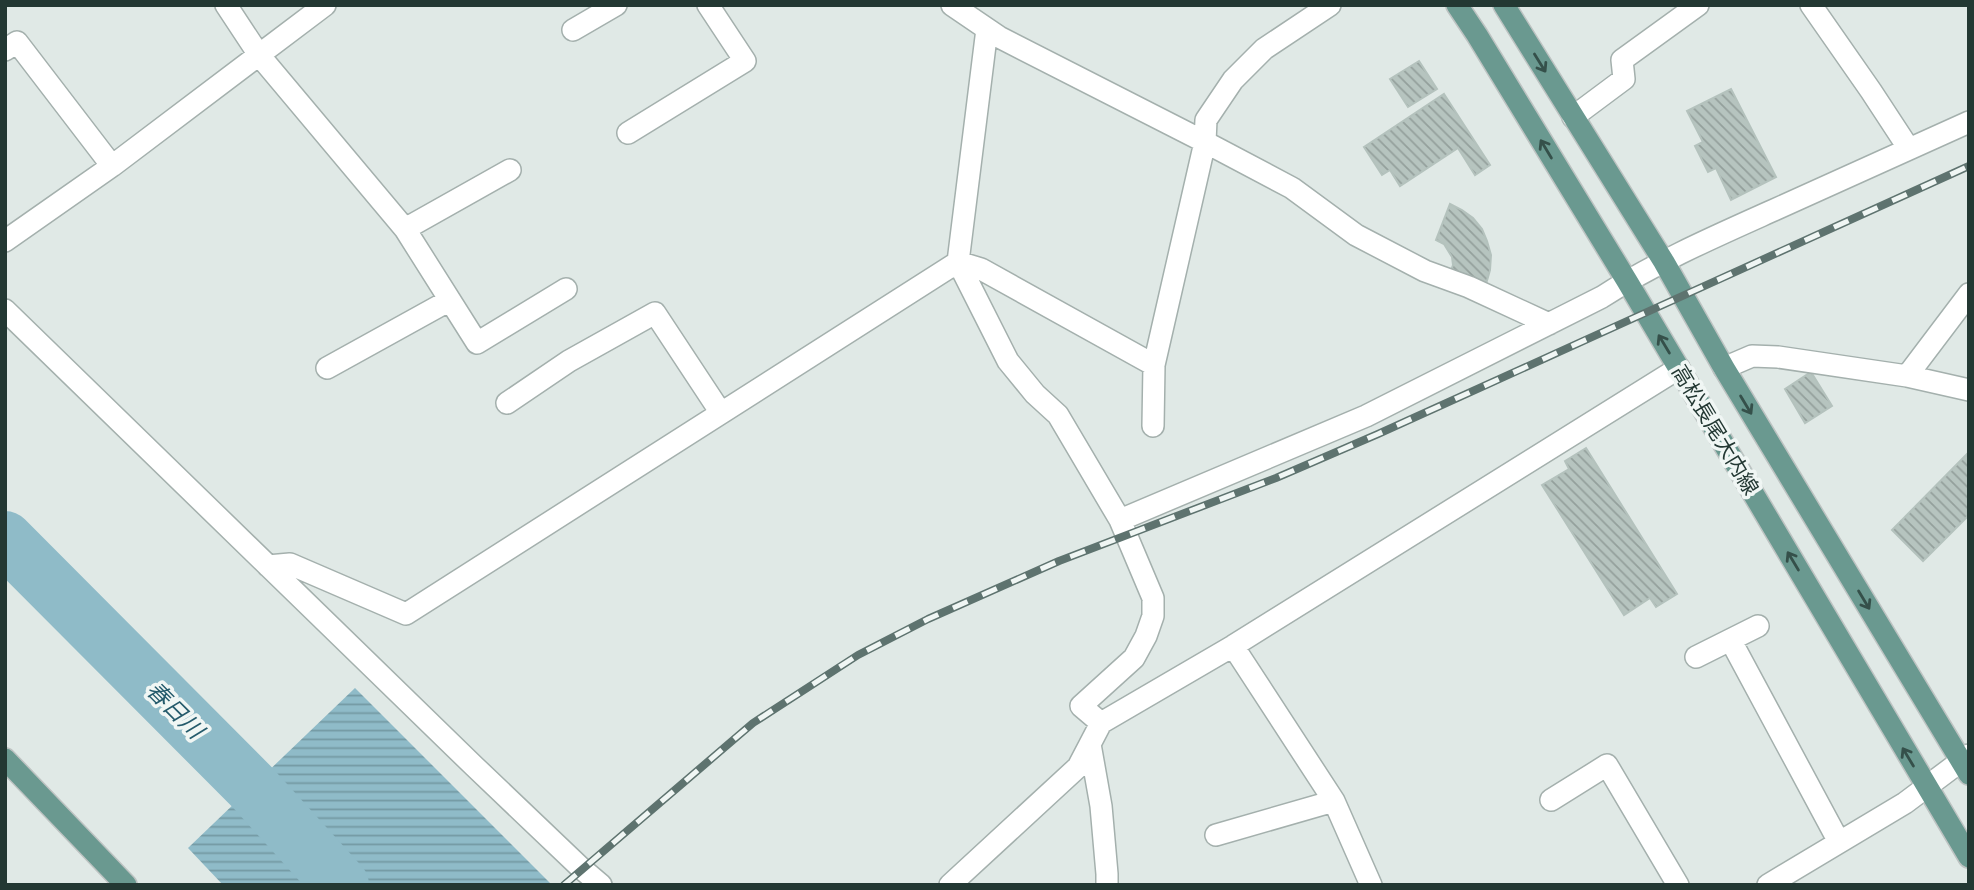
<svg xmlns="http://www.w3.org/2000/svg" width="1974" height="890" viewBox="0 0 1974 890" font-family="Inter,'Noto Sans JP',sans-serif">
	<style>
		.water { fill: url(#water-rules) }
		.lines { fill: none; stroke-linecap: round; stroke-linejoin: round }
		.river { stroke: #8fbbc8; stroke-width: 56 }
		.building { fill: url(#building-back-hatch); stroke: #b4c2bd; stroke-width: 2 }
		.minor-casing { stroke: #a4b0ad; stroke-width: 24 }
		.major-casing { stroke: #bdc3c2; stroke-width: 24 }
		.minor { stroke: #fff; stroke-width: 21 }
		.major { stroke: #6a9990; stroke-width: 21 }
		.rail-casing { stroke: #5e736f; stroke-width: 8 }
		.rail { stroke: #f0f6f4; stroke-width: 5; stroke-dasharray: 16; stroke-linecap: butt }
		.oneway { stroke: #35504a }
		.labels { text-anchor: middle; stroke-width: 7; stroke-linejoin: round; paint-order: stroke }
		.street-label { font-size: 21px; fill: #233833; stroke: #f0f6f4 }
		.water-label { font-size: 23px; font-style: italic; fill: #255b6c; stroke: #f0f6f4 }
	</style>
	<defs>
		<pattern id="water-rules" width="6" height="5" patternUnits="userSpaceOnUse" patternTransform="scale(1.75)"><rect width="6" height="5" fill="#8fbbc8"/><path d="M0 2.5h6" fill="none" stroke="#7499a3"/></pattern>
		<pattern id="building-back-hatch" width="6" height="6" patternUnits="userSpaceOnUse" patternTransform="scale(1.75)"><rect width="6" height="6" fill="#b6c4bf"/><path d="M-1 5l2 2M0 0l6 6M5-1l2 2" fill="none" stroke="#94a09c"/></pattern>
	</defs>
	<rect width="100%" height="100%" fill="#e0e9e6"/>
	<path class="water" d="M355 688 552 885H223L188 848Z"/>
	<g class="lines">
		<path class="river" d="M5 539 252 787 341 885"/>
	</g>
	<path class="building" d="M1419 61 1437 89 1408 107 1390 79Z
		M1731 89 1776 177 1731 200 1716 168 1708 172 1695 146 1703 142 1687 111Z
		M1444 94 1490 165 1475 175 1458 148 1400 186 1390 170 1382 175 1364 147Z
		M1450 204 1462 210 1473 218 1482 229 1487 241 1491 255 1490 270 1486 284 1450 273 1453 265 1452 257 1444 244 1436 240Z
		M1811 372 1832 406 1805 423 1785 389Z
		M1586 448 1677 594 1656 607 1650 598 1624 615 1542 485 1569 469 1565 461Z
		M1969 452V515L1923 561 1892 530Z"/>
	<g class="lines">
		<defs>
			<path id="minor" d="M226 5 259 55 405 229 477 343 566 289
				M952 5 999 37 1205 142 1292 188 1356 235 1425 271 1469 287 1549 324
				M1811 5 1871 91 1909 149
				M987 29 958 262 1008 361 1035 394 1058 415 1120 520 1153 598V616L1146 636 1134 658 1081 706 1101 723
				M573 30 616 5
				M5 50 17 42 112 166
				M1573 117 1624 79 1622 60 1698 5
				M628 133 745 61 708 5
				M405 229 510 170
				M5 241 112 166 325 5
				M5 310 474 766 581 868 601 885
				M327 368 450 300
				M1724 368 1752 356 1778 357 1907 376 1969 390
				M1907 376 1969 294
				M507 403 569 361 655 313 721 413
				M1153 426 1154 365 1205 142 1206 120 1233 80 1264 49 1330 5
				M1120 520 1366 416 1602 297C1656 262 1716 236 1774 210 1839 181 1904 152 1969 122
				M268 566 290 564 406 614 958 262 981 269 1154 365
				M1731 641 1839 842
				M1233 646 1334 801 1371 885
				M1696 657 1758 626
				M1090 744 1101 806 1107 874V885
				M1551 800 1607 765 1678 885
				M1216 835 1334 801
				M950 885 1078 767 1101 723 1233 646 1679 368
				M1768 885 1905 803 1969 755"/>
			<path id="major" d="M1457 5 1477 35 1627 281 1969 857
				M1504 5 1664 262 1724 368 1969 774
				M5 759 126 885"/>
		</defs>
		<use href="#minor" class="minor-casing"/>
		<use href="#major" class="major-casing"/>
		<use href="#minor" class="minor"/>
		<use href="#major" class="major"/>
		<defs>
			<path id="rail" d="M564 885 753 723 858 655 928 619 1059 561 1276 478 1378 434 1969 166"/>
		</defs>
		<use href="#rail" class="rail-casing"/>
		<use href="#rail" class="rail"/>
	</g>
	<defs><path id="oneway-shaft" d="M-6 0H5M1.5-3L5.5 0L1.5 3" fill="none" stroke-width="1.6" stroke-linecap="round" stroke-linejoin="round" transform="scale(1.75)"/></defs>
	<g class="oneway">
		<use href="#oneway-shaft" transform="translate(1540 63) rotate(58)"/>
		<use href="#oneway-shaft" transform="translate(1546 149) rotate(-121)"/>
		<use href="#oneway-shaft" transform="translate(1664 344) rotate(-121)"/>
		<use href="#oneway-shaft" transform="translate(1746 405) rotate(59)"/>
		<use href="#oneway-shaft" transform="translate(1793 561) rotate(-121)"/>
		<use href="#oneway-shaft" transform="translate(1864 600) rotate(59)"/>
		<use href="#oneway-shaft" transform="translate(1908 757) rotate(-121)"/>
	</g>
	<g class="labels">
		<g class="street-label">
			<text transform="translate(1715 430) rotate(59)" y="7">高松長尾大内線</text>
		</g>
		<g class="water-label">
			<text transform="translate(175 710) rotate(45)" y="8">春日川</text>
		</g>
	</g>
	<rect width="1974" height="890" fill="none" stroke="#233833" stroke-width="14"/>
</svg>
